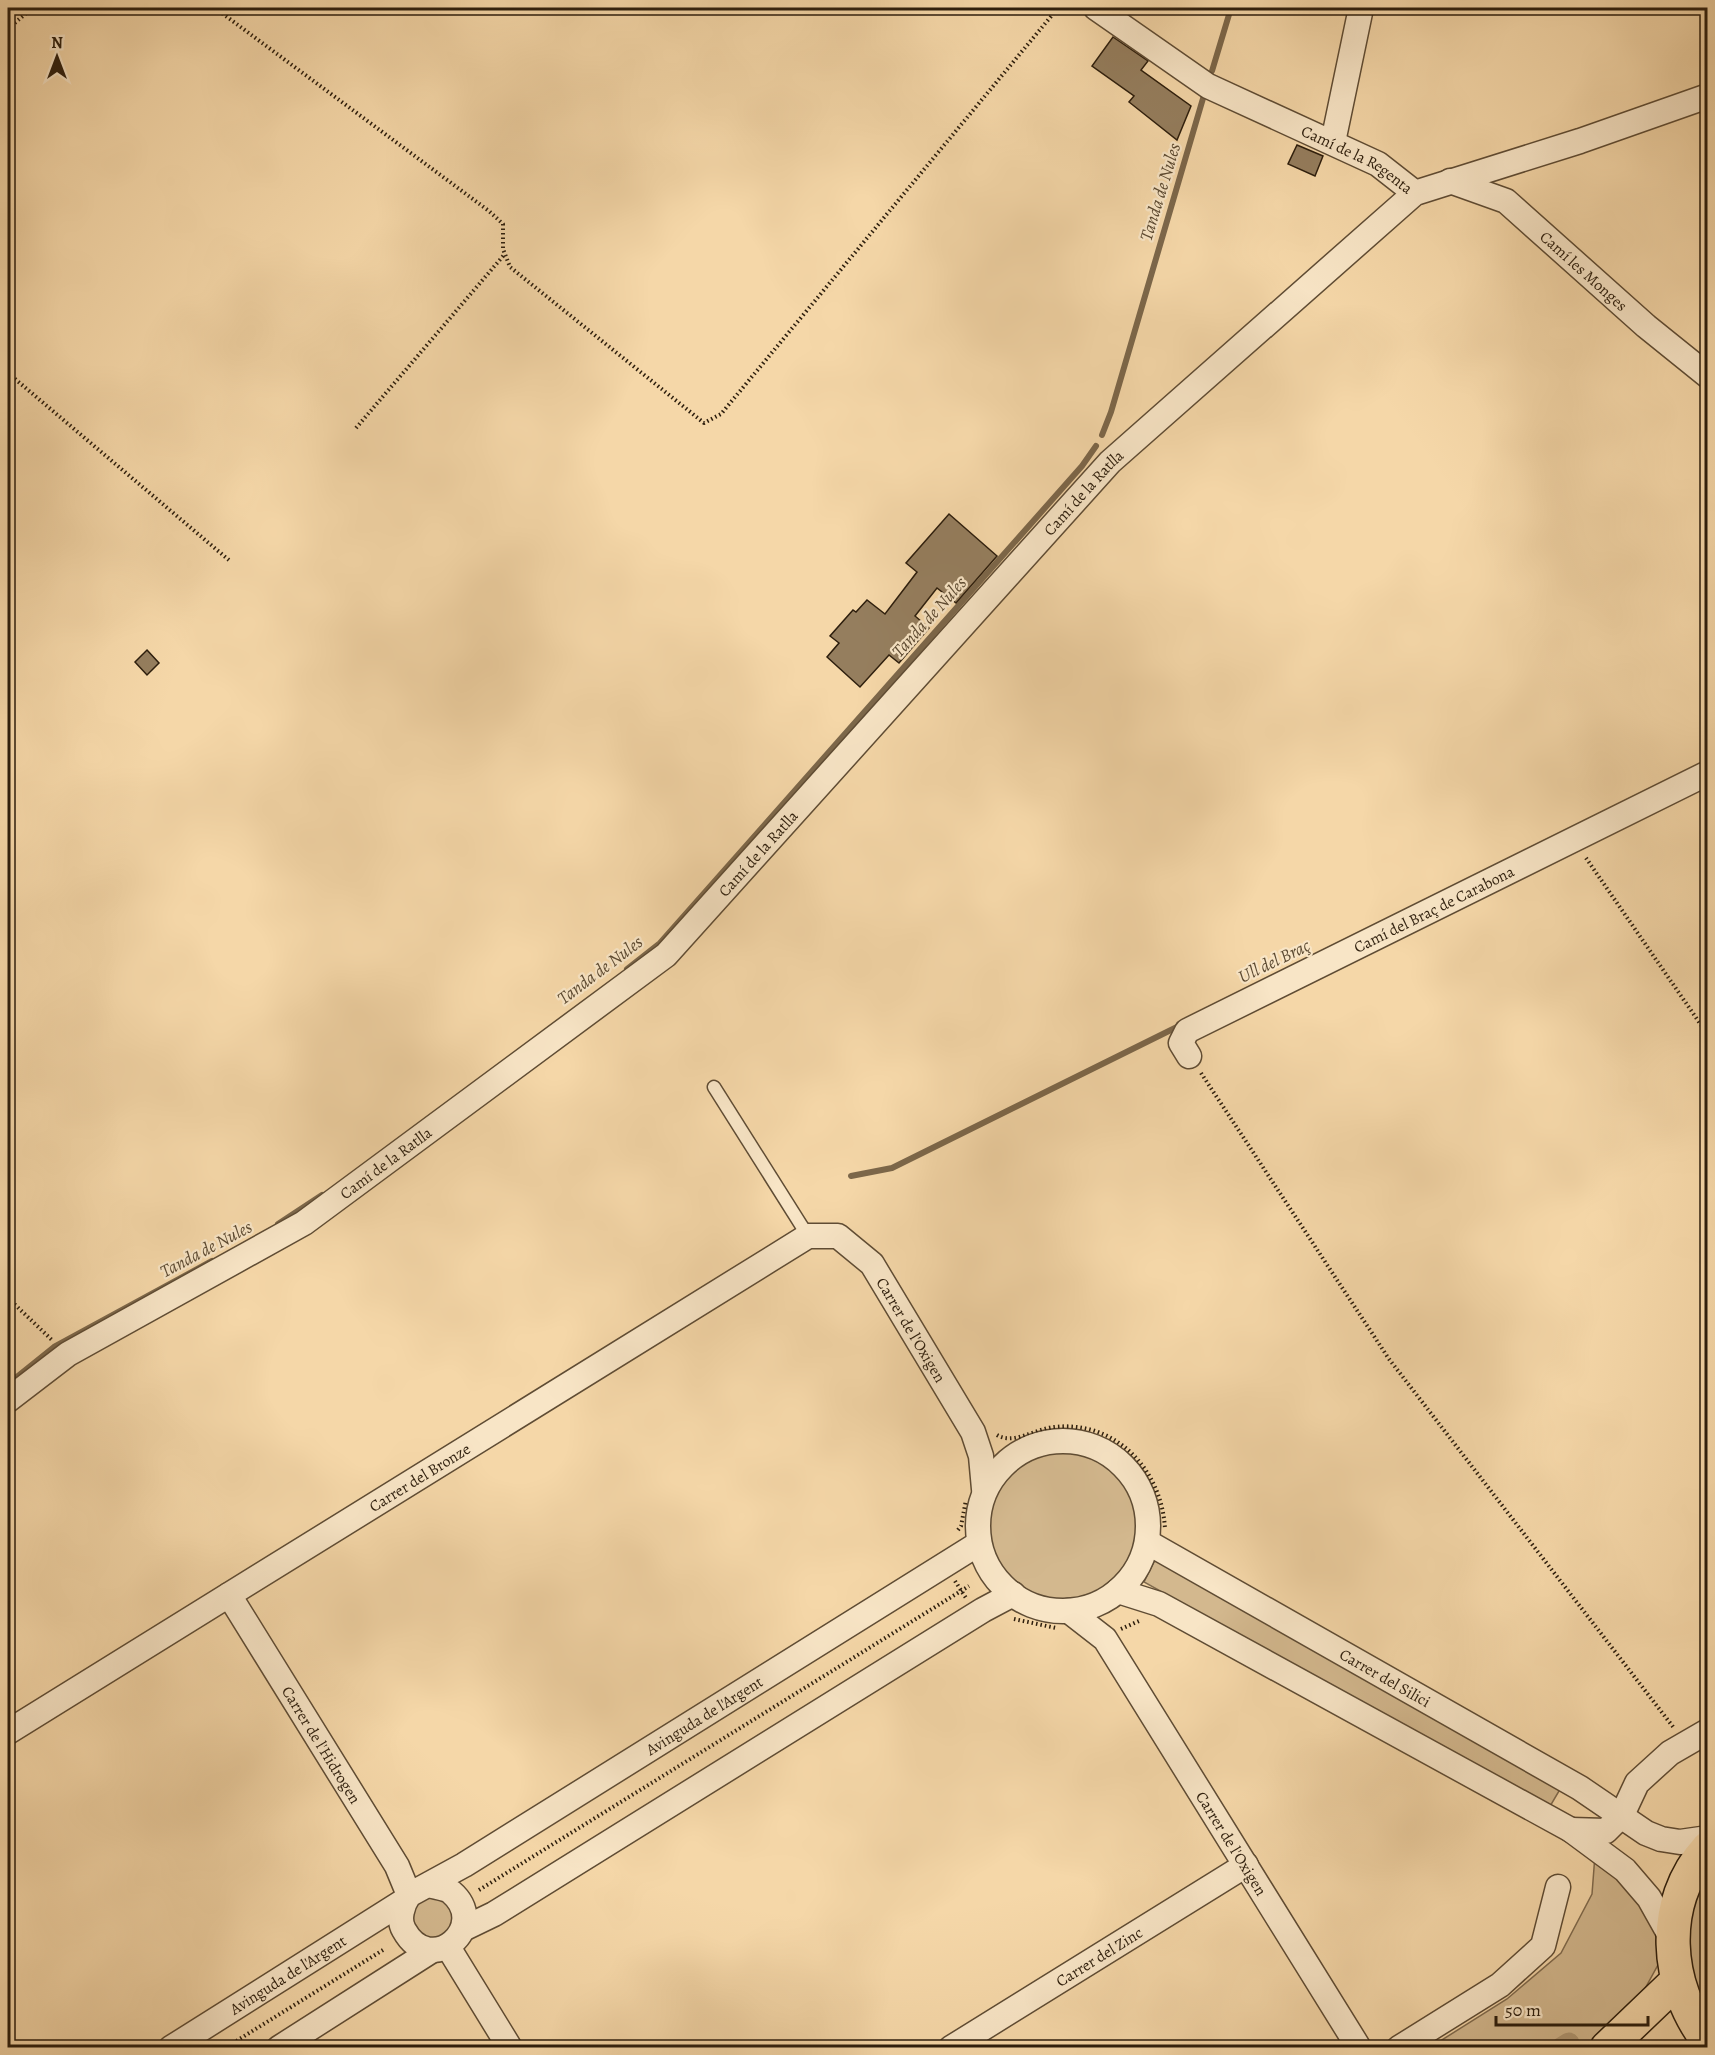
<svg xmlns="http://www.w3.org/2000/svg" width="1715" height="2055" viewBox="0 0 1715 2055" font-family="Alegreya,serif">
	<style>
		.green { fill: #d3b88e; stroke: #806b4e; stroke-width: 1.5 }
		.lines { fill: none; stroke-linecap: round; stroke-linejoin: round }
		.stream { stroke: #7c674a; stroke-width: 6 }
		.canal { stroke: #b19873; stroke-width: 21 }
		.building { fill: #957e5e; stroke: #2d1e0d; stroke-width: 1.5 }
		.lane-casing { stroke: #5f4c34; stroke-width: 15 }
		.street-casing { stroke: #5f4c34; stroke-width: 27 }
		.primary-casing { stroke: #2d1e0d; stroke-width: 36 }
		.path { stroke: #2d1e0d; stroke-width: 4; stroke-dasharray: 1.5 3; stroke-linecap: butt }
		.lane { stroke: #f8e5c6; stroke-width: 12 }
		.street { stroke: #f8e5c6; stroke-width: 24 }
		.primary { stroke: #f5d7a8; stroke-width: 33 }
		.labels { text-anchor: middle; stroke-width: 4.5; stroke-linejoin: round; paint-order: stroke }
		.street-label { font-size: 16px; fill: #2d1e0d; stroke: #f8e5c6 }
		.water-label { font-size: 18px; font-style: italic; fill: #5b4931; stroke: #f8e5c6 }
	</style>
	<rect width="100%" height="100%" fill="#f5d7a8"/>
	<filter id="stains"><feTurbulence type="fractalNoise" baseFrequency=".00333" numOctaves="4"/><feColorMatrix values="0 0 0 0 .2 0 0 0 0 .09 0 0 0 0 .02 0 0 0 .5 -.17"/></filter>
	<radialGradient id="worn" r=".72"><stop offset=".6" stop-color="#630" stop-opacity="0"/><stop offset="1" stop-color="#630" stop-opacity=".3"/></radialGradient>
	<path class="green" d="M989 1526a74 74 0 1 1 148 0a74 74 0 1 1-148 0Z
		M1156 1558 1562 1786 1549 1808 1144 1582Z
		M1595 1855 1631 1883 1657 1930 1659 1963 1642 1994 1591 2047 1429 2048 1507 1999 1561 1953 1592 1894Z
		M1707 1872V2014C1689 1982 1684 1942 1693 1906 1695 1894 1703 1882 1707 1872Z
		M439 1894 457 1918 445 1939 421 1940 407 1913 410 1905Z"/>
	<g class="lines">
		<path class="stream" d="M1212 71 1231 8
			M1102 435 1111 412 1204 95
			M627 969 660 943 1082 466 1096 446
			M851 1176 892 1168 1181 1025
			M278 1224 322 1195
			M8 1384 54 1347 212 1261"/>
		<path class="canal" d="M1561 2048 1569 2043"/>
	</g>
	<path class="building" d="M1113 37 1148 61 1141 70 1191 106 1177 140 1129 102 1134 96 1092 66Z
		M1297 145 1323 156 1315 176 1288 164Z
		M949 514 997 556 956 603 937 588 915 616 929 628 899 663 889 655 860 687 827 657 839 643 830 636 853 610 856 612 867 600 885 614 917 572 906 563Z
		M147 650 159 663 147 675 135 662Z"/>
	<g class="lines">
		<defs>
			<path id="lane" d="M714 1087 808 1236"/>
			<g id="street">
				<path id="s1" d="M1096 8 1208 86 1378 164 1415 193"/>
				<path d="M1333 142 1361 8"/>
				<path id="s2" d="M1450 181 1506 201 1646 326 1708 376"/>
				<path id="s3" d="M1189 1056 1181 1043 1187 1031 1708 773"/>
				<path id="s4" d="M8 1400 68 1354 304 1223 666 955 1110 462 1415 193 1580 141 1708 96"/>
				<circle cx="1063" cy="1526" r="85"/>
				<path id="s5" d="M1147 1542 1580 1788 1646 1833 1661 1839 1680 1842 1708 1838"/>
				<path d="M1118 1591 1159 1604 1571 1830 1625 1870 1649 1898 1672 1939"/>
				<path id="s6" d="M229 1595 397 1866 409 1895"/>
				<path id="s7" d="M1069 1611 1105 1639 1359 2048"/>
				<path id="s8" d="M8 1732 808 1236H838L872 1264 973 1432 981 1456 984 1489"/>
				<path d="M1571 1830 1606 1831 1622 1815 1637 1783 1670 1753 1708 1731"/>
				<path id="s9" d="M429 1885C435 1887 446 1888 451 1892 491 1926 431 1979 404 1930 398 1920 402 1905 409 1895L464 1865 978 1544"/>
				<path d="M463 1929 494 1914 983 1610 1013 1594"/>
				<path d="M448 1947 510 2048"/>
				<path id="s10" d="M171 2048 404 1901"/>
				<path d="M279 2048 431 1951"/>
				<path id="s11" d="M951 2048 1246 1865"/>
				<path d="M1399 2048 1500 1985 1543 1946 1558 1887"/>
			</g>
			<path id="primary" d="M1708 1848C1658 1903 1665 1985 1708 2041
				M1607 2048 1677 1981"/>
		</defs>
		<use href="#lane" class="lane-casing"/>
		<use href="#street" class="street-casing"/>
		<use href="#primary" class="primary-casing"/>
		<path class="path" d="M215 8 489 211 503 224V249L510 267 704 423 721 414 1058 8
			M8 29 32 8
			M8 373 230 561
			M356 428 504 255
			M1586 858 1708 1035
			M1201 1073 1389 1359 1674 1728
			M8 1298 53 1341
			M997 1435C1013 1445 1035 1429 1054 1427 1116 1420 1162 1470 1165 1529
			M958 1530 961 1526 966 1500
			M955 1581 966 1598
			M1014 1619 1056 1628
			M1121 1629 1139 1621
			M479 1890 969 1586
			M225 2048 383 1950"/>
		<use href="#lane" class="lane"/>
		<use href="#street" class="street"/>
		<use href="#primary" class="primary"/>
	</g>
	<g class="labels">
		<g class="street-label">
			<text dy="6" stroke="none"><textPath href="#s1" startOffset="303">Camí de la Regenta</textPath></text>
			<text dy="6" stroke="none"><textPath href="#s2" startOffset="164">Camí les Monges</textPath></text>
			<text dy="6" stroke="none"><textPath href="#s4" startOffset="1419">Camí de la Ratlla</textPath></text>
			<text dy="6" stroke="none"><textPath href="#s4" startOffset="933">Camí de la Ratlla</textPath></text>
			<text dy="6" stroke="none"><textPath href="#s3" startOffset="304">Camí del Braç de Carabona</textPath></text>
			<text dy="6" stroke="none"><textPath href="#s4" startOffset="447">Camí de la Ratlla</textPath></text>
			<text dy="6" stroke="none"><textPath href="#s8" startOffset="1092">Carrer de l'Oxigen</textPath></text>
			<text dy="6" stroke="none"><textPath href="#s8" startOffset="484">Carrer del Bronze</textPath></text>
			<text dy="6" stroke="none"><textPath href="#s5" startOffset="274">Carrer del Silici</textPath></text>
			<text dy="6" stroke="none"><textPath href="#s9" startOffset="522">Avinguda de l'Argent</textPath></text>
			<text dy="6" stroke="none"><textPath href="#s6" startOffset="176">Carrer de l'Hidrogen</textPath></text>
			<text dy="6" stroke="none"><textPath href="#s7" startOffset="286">Carrer de l'Oxigen</textPath></text>
			<text dy="6" stroke="none"><textPath href="#s11" startOffset="174">Carrer del Zinc</textPath></text>
			<text dy="6" stroke="none"><textPath href="#s10" startOffset="138">Avinguda de l'Argent</textPath></text>
		</g>
		<g class="water-label">
			<text transform="translate(1160 192) rotate(-73)" y="6">Tanda de Nules</text>
			<text transform="translate(929 617) rotate(-48)" y="6">Tanda de Nules</text>
			<text transform="translate(1274 961) rotate(-26)" y="6">Ull del Braç</text>
			<text transform="translate(600 970) rotate(-37)" y="6">Tanda de Nules</text>
			<text transform="translate(206 1249) rotate(-28)" y="6">Tanda de Nules</text>
		</g>
	</g>
	<rect width="1715" height="2055" fill="none" stroke="#f5d7a8" stroke-width="30"/>
	<rect x="9" y="9" width="1697" height="2037" fill="none" stroke="#2d1e0d" stroke-width="3"/>
	<rect x="15" y="15" width="1685" height="2025" fill="none" stroke="#2d1e0d" stroke-width="1.5"/>
	<g transform="translate(57 57)" stroke="#f8e5c6" stroke-width="4.5" paint-order="stroke">
	<path d="M0-4.5L10 22L0 15L-10 22Z" fill="#2d1e0d"/>
	<text y="-9" font-size="16" font-weight="bold" text-anchor="middle" fill="#2d1e0d">N</text>
	</g>
	<path d="M1496 2016v9h152v-9" fill="none" stroke="#2d1e0d" stroke-width="3"/>
	<text x="1505" y="2016" font-size="18" fill="#2d1e0d" stroke="#f8e5c6" stroke-width="4.5" paint-order="stroke">50 m</text>
	<rect width="100%" height="100%" filter="url(#stains)"/>
	<rect width="100%" height="100%" fill="url(#worn)"/>
</svg>
